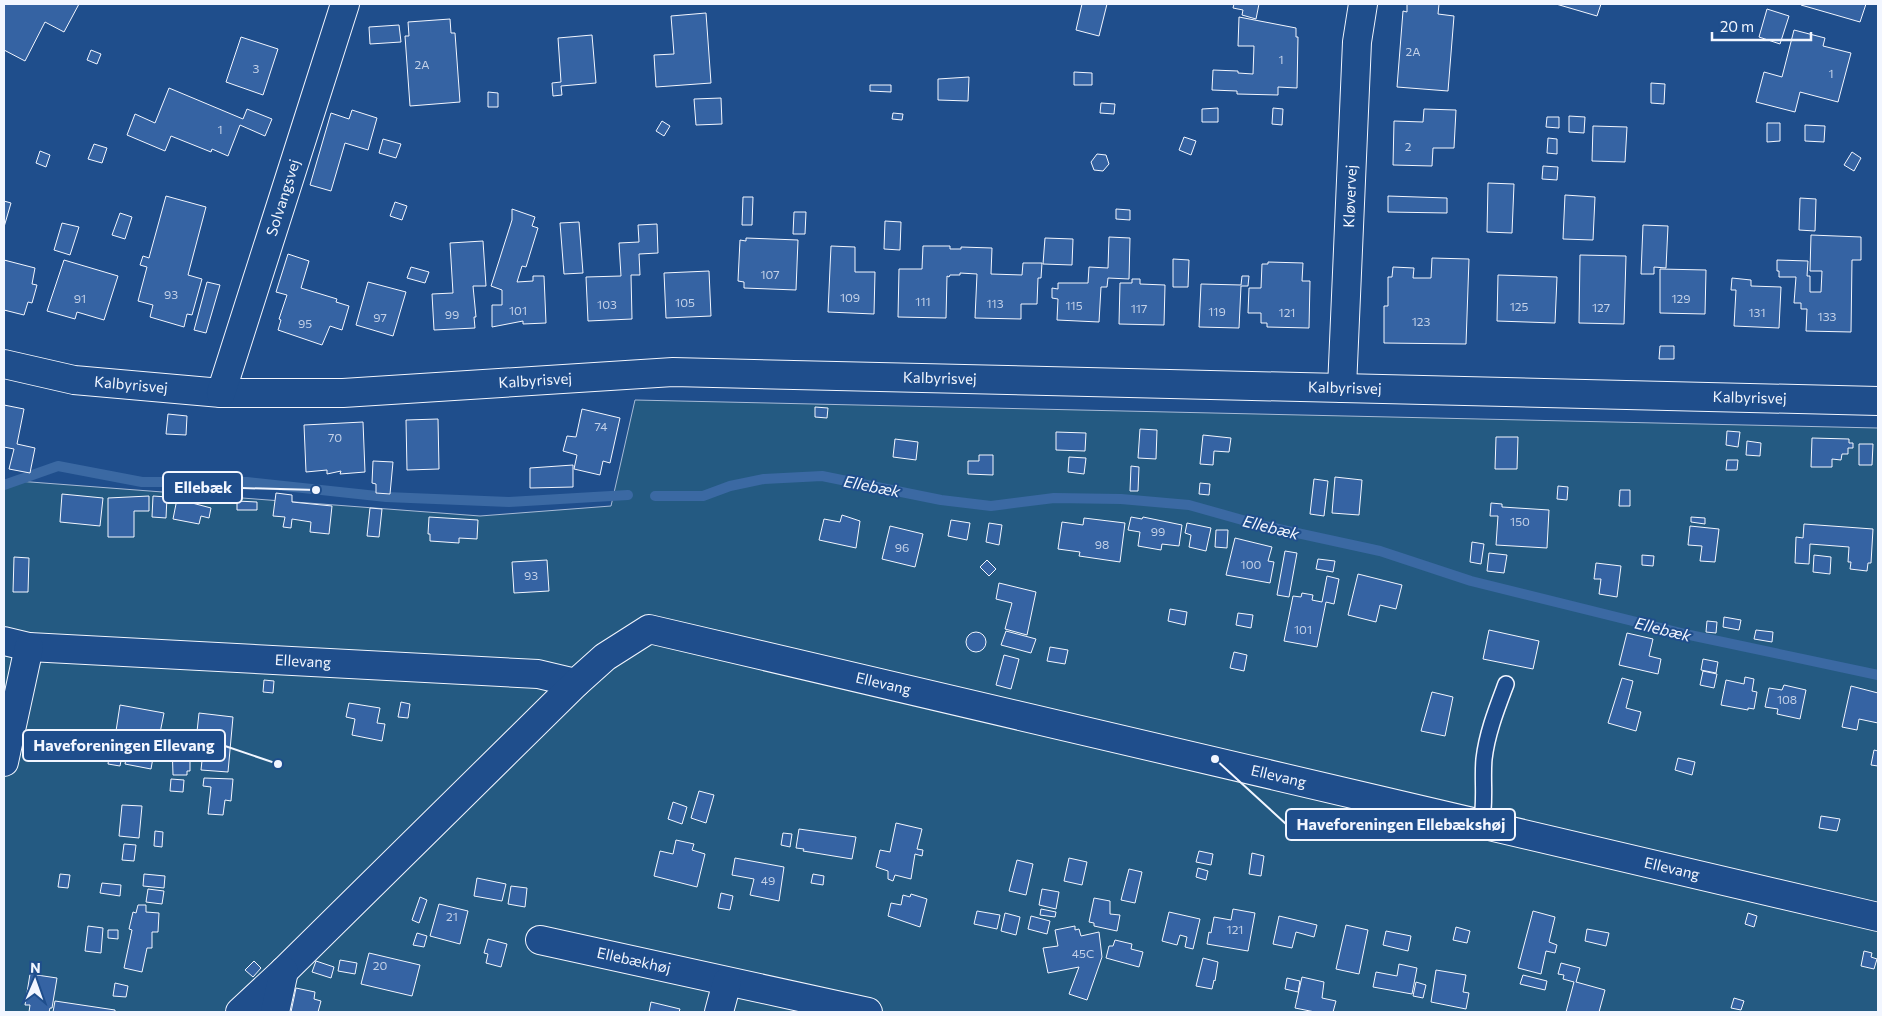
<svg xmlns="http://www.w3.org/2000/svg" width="1882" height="1016" viewBox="0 0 1882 1016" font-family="Commissioner,sans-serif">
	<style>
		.green { fill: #245a82; stroke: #a8bbd7 }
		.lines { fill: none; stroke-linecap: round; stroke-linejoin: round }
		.stream { stroke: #3b69a3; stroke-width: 10 }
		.building { fill: #3563a3; stroke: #f2f6ff }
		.lane-casing { stroke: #f2f6ff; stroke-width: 18 }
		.street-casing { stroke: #f2f6ff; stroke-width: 30 }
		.lane { stroke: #1f4e8c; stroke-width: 15 }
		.street { stroke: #1f4e8c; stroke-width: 28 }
		.labels { text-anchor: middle; stroke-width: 4; stroke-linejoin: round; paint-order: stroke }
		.number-label { font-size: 12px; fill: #c3d1e8 }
		.street-label { font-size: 15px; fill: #f2f6ff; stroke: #1f4e8c }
		.water-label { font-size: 16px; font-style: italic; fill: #f2f6ff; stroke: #1f4e8c }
		.leader { fill: none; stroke: #f2f6ff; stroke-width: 2 }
		.callout-dot { fill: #f2f6ff; stroke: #1f4e8c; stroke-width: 2 }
		.callout { fill: #1f4e8c; stroke: #f2f6ff; stroke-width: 2 }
		.callout-label { font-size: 16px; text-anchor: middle; font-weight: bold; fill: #f2f6ff }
	</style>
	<rect width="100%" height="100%" fill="#1f4e8c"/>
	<path class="green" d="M635 400 1878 428V1012H4V480L480 516 611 506Z"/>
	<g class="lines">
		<path class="stream" d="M4 485 58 466 142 482H247L386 497 509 502 628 495
			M655 496H703L730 486 764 479 822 476 941 500 991 506 1054 498 1121 499 1189 505 1260 525 1380 551 1471 581 1685 634 1878 675"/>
	</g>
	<path class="building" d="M4 4H79L64 32 45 22 25 61 4 50Z
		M1082 4H1107L1099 36 1076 30Z
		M1234 4H1259L1256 19 1242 15 1243 10 1233 8Z
		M1407 4H1439L1438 14 1454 16 1448 91 1397 87 1403 11 1407 12Z
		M1556 4H1601L1597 16Z
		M1801 4H1866L1860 22 1801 5Z
		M1767 9 1789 16 1780 44 1759 37Z
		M706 13 711 83 656 87 654 55 674 54 671 16Z
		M1239 17 1296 28V37H1298L1297 88 1278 87V95L1237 94V91L1212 90 1213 70 1238 71V73L1253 74 1254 46H1238Z
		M450 19 451 33H455L460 102 410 106 405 36H409L408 22Z
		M399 25 401 42 370 44 369 27Z
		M1794 30 1825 38 1823 46 1851 53 1838 102 1800 92 1795 112 1756 102 1764 72 1782 77Z
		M592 35 596 83 561 86 562 95 553 96 552 83 561 82 558 38Z
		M241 37 278 49 263 95 226 82Z
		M91 50 101 54 97 64 87 60Z
		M1074 72 1092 73V85H1074Z
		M969 77 968 101 938 100V79Z
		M1651 83 1665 84 1664 104 1651 103Z
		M870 85H891V92L870 91Z
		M169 88 243 119 247 109 272 119 265 136 240 125 228 156 212 149 211 152 171 136 165 151 127 135 135 114 155 123Z
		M488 92 498 93V107H488Z
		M721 98 722 124 696 125 694 99Z
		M1101 103 1115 104 1114 114 1100 113Z
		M1218 108V122H1202V109Z
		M1273 108 1283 109 1282 125 1272 124Z
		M1424 109 1456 110 1454 148H1433L1432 166 1393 165 1394 121 1423 122Z
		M352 110 377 118 368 150 345 143 331 191 310 185 331 113 349 119Z
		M893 113 903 114 902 120 892 119Z
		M1569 116 1585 117 1584 133 1569 132Z
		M1547 117H1559V128L1546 127Z
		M662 121 670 126 664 136 656 131Z
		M1767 123H1780V141L1767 142Z
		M1805 125 1825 126 1824 142 1805 141Z
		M1593 126 1627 127 1625 162 1592 161Z
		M1184 137 1196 141 1191 155 1179 150Z
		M1548 138 1557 139V154L1547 153Z
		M383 139 401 144 396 158 379 153Z
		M94 144 107 148 102 163 88 159Z
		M40 151 50 155 46 167 36 163Z
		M1852 152 1861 158 1854 171 1844 165Z
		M1097 154 1106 155 1109 164 1103 171 1094 170 1091 162Z
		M1543 166 1558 167 1557 180 1542 179Z
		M1488 183 1514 184 1512 233 1487 232Z
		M1565 195 1595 197 1593 240 1563 239Z
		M166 196 206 207 188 275 202 279 192 315 187 314 184 327 150 317 153 305 138 301 147 267 140 265 143 256 149 258Z
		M1388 196 1447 198V213L1388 212Z
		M743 197H753L752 225H742Z
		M1800 198 1816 199 1815 231 1799 230Z
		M4 201 11 203 4 227Z
		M395 202 407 206 402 220 390 216Z
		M512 209 535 217 532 226 538 228 526 267 522 266 517 282 533 281V276H544L546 323 523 324V321L492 327V305H502V290L491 286 512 220Z
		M1116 209 1130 210V220L1116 219Z
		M794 212H806L805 234H793Z
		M120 213 132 217 125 239 112 235Z
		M885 221 901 222 900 250 884 249Z
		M579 222 583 273 564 274 560 223Z
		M62 223 79 227 70 255 54 250Z
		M657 224 658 253 639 254 640 275H631L632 319 588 321 586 277 621 276 619 243 639 242 638 225Z
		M1643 225 1668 226 1666 268 1654 267V274H1641Z
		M1811 235 1861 237V260H1852L1851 332 1806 331 1807 309H1801V303H1794L1796 277H1779V271H1777V260L1808 261 1807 276H1810V292H1821L1822 271H1810Z
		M1109 237 1130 238 1129 279 1108 278 1107 287H1101L1099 322 1057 320 1058 299 1052 298V288L1058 289V283H1088L1089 267 1108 268Z
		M746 238 798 240 796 290 744 288V282L738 281 740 240 746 241Z
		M1045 238 1073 239 1072 265 1043 264Z
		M483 241 486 286H473L476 317H474L475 328 434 330 432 294 453 293 450 243Z
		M831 246 855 247V272H875L874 314 828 312Z
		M923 246H950V249H961V247L992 248 991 274 1022 275 1023 263H1042L1041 278H1038L1037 304H1021V319L975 318 977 274 960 273V275H950L949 277 947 276 946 318 898 317 899 269H922Z
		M288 254 309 261 301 288 337 299 336 302 349 306 342 330 330 326 322 345 278 330 281 320 279 319 287 295 276 292Z
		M1580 255 1626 256 1624 324 1579 323Z
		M1432 258 1469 259 1466 344 1384 343V306H1388V277H1392L1393 267 1414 268 1413 278H1431Z
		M1173 259 1189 260 1188 287H1173Z
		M4 260 35 268 32 284 37 285 32 303 28 302 24 315 4 310Z
		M64 260 118 276 104 320 77 312 75 319 47 311Z
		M1268 262 1303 263 1302 281H1310L1309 328 1267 327V323H1261V313H1248L1249 288H1261L1262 264H1268Z
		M411 267 429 272 425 283 407 278Z
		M1660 269 1706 270 1705 314 1660 313Z
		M709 271 711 316 666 318 664 273Z
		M1498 275 1557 277 1555 323 1497 321Z
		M1242 276H1249L1248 286H1241L1239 328 1199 327 1201 284 1241 285Z
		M1732 278 1751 280V286L1781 287 1779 328 1734 326 1736 290H1731Z
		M1132 279H1140V284L1165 285 1164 325 1119 324 1120 283H1132Z
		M207 282 220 285 206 333 194 330Z
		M368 282 406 292 393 336 356 325Z
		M1660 346H1674V359H1659Z
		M4 405 24 409 17 444 35 448 30 473 9 469 14 449 4 447Z
		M815 407 828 408 827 418 815 417Z
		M582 409 620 418 610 463 603 461 600 475 574 469 577 455 563 451 567 436 576 437Z
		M168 414 187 416 186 435 166 434Z
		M438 419 439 469 407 470 406 420Z
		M363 422 365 472 340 474 341 471 327 474V470L306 472 304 425Z
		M1140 429 1157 430 1156 459 1138 458Z
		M1727 431 1740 432 1738 447 1726 445Z
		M1056 432 1086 433 1085 451 1056 450Z
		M1203 435 1231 438 1229 452 1214 451 1213 465 1200 464Z
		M1496 437H1518L1517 469H1495Z
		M1812 438 1849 439V443H1853V448H1848V454H1842L1841 460 1832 459V467H1811Z
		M895 439 918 442 916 460 893 457Z
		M1747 441 1761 443 1760 456 1746 455Z
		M1859 444H1873L1872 465H1859Z
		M979 455H993V475L968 474V461H979Z
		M1069 457 1086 458 1084 474 1068 472Z
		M1727 460H1738L1737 470H1726Z
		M373 461 393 462 390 494 376 493V484L372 483Z
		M573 465V487L530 488V468Z
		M1131 466 1139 467 1138 491H1130Z
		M1335 477 1362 480 1359 515 1332 513Z
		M1314 479 1328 481 1324 516 1310 514Z
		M1200 483 1210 484 1209 495 1199 494Z
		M1558 486 1568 487 1567 500 1557 499Z
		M1620 490H1630V506H1619Z
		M276 493 292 495V502L332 506 329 534 310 532 311 522 292 519 291 528 283 527 285 517 273 516Z
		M62 494 103 498 100 526 60 522Z
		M149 496V511H134V537H108V498Z
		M153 496 167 497 166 518 152 517Z
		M177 499 211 508 209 518 201 516 199 524 173 519Z
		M237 501 257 502V510H237Z
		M1491 503 1502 504V507L1549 510 1547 548 1496 545 1498 516H1490Z
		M370 508 382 509 379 537 367 536Z
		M842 515 860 521 856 548 819 540 824 519 840 522Z
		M429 517 478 520 477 539 459 538V543L430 541V534H428Z
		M1131 517 1142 519 1143 517 1182 525 1179 546 1162 544 1161 550 1138 546 1140 532 1128 530Z
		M1691 517 1705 518V524L1691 522Z
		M1084 518 1125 523 1120 562 1079 556 1080 552 1058 549 1062 522 1083 525Z
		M951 520 970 523 967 540 948 536Z
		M989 523 1002 525 999 545 986 542Z
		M1187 523 1211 528 1206 551 1189 547 1191 535 1185 533Z
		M1804 524 1873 529 1871 563H1868L1867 571 1850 569 1851 562H1848L1849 547 1810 544 1809 564 1795 563 1796 537 1803 538Z
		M890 526 923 534 915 567 882 559Z
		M1690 526 1719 529 1715 562 1700 561 1702 546 1688 545Z
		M1216 530H1228L1227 548 1215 547Z
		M1235 538 1272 547 1268 561 1274 562 1270 583 1226 575Z
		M1472 542 1484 544 1481 564 1470 562Z
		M1285 551 1297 553 1289 597 1277 595Z
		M1489 553 1507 555 1504 573 1487 571Z
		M1642 555 1654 556 1653 566 1642 565Z
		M1814 555 1831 557 1830 574 1813 572Z
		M14 557 29 558 28 592H13Z
		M1318 559 1335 561 1333 572 1316 569Z
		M547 560 549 591 514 593 512 562Z
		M987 560 996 569 989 576 980 567Z
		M1596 563 1621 566 1617 597 1599 594 1601 579H1594Z
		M1358 574 1402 585 1396 609 1380 605 1376 622 1348 615Z
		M1327 576 1339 579 1334 604 1326 602 1317 647 1284 641 1293 596 1301 597 1302 593 1313 595 1312 600 1322 602Z
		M999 583 1036 592 1027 635 1005 629 1012 603 996 599Z
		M1170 609 1187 612 1185 625 1168 621Z
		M1238 613 1253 615 1251 628 1236 625Z
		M1724 617 1741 620 1739 630 1723 627Z
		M1707 621 1717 622 1716 633 1706 632Z
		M1489 630 1539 641 1533 669 1483 659Z
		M1756 630 1773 632 1772 642 1754 639Z
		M1006 631 1036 639 1031 653 1001 645Z
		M966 642a10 10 0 1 1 20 0a10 10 0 1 1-20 0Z
		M1627 633 1653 639 1649 656 1661 659 1658 674 1619 665Z
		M1050 647 1068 650 1065 664 1047 661Z
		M1234 652 1247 655 1244 671 1230 668Z
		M1004 655 1019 659 1011 689 996 685Z
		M1703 659 1718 662 1716 673 1701 670Z
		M1703 671 1717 674 1714 688 1700 685Z
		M1745 677 1754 679 1752 691 1757 692 1754 709 1748 708V710L1721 705 1726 680 1744 684Z
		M1622 678 1633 681 1626 708 1641 712 1636 731 1608 723Z
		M264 680 274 681 273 693 263 692Z
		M1784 685 1806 690 1800 719 1777 714 1778 709 1765 707 1769 688 1782 690Z
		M1851 686 1878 693V723L1859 719 1857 730 1842 727Z
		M1432 692 1453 697 1445 736 1421 731Z
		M401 702 410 704 408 718 398 717Z
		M349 703 380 708 377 723 385 724 382 741 352 735 355 719 346 717Z
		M120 705 164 713 156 753 154 752 151 769 125 764 127 753 137 755 138 749 128 747 131 734 116 731Z
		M199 713 233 717 228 772 201 770 204 742 196 741Z
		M172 743H185V755H190V771H187V775H173Z
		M110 749 123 751 120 766 108 764Z
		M1874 750 1878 751V766L1871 765Z
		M1678 758 1695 762 1692 775 1675 770Z
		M204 778 233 779 231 801 225 800 223 815 208 814 211 787 203 786Z
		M171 779 184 780 183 792 170 791Z
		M699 791 714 795 706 823 691 818Z
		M673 802 687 807 682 824 668 819Z
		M122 805 142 806 139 838 119 836Z
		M1821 816 1840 819 1837 831 1819 828Z
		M896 823 922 829 917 849 923 850 922 856 915 854 911 879 895 875 893 881 888 879V871L876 867 880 850 890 852Z
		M799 829 856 837 852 859 803 851 804 849 796 848Z
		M155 831 163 832 162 847 154 846Z
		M783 833 792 834 790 847 781 845Z
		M676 840 694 844 692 850 705 854 697 887 654 876 660 851 673 854Z
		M124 844 136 845 134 861 122 860Z
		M1199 851 1213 854 1211 865 1196 862Z
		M1252 853 1264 856 1261 876 1249 874Z
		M735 858 784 867 779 901 750 895 754 879 732 875Z
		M1069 858 1087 862 1082 885 1064 881Z
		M1017 860 1033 864 1026 895 1009 891Z
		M1198 868 1208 871 1206 880 1196 877Z
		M1129 869 1142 872 1135 903 1121 900Z
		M60 874 70 875 68 888 58 887Z
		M144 874 165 876 164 888 143 886Z
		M813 874 824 876 823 885 811 883Z
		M477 878 506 884 502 901 474 896Z
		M102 883 121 885 120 896 100 893Z
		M511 886 527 888 525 907 508 904Z
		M148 889 164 891 162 904 146 902Z
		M1042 889 1059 892 1056 909 1039 905Z
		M721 893 733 896 730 910 718 908Z
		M911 894 927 899 920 927 888 916 891 903 901 905 903 895 910 897Z
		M420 897 427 900 419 923 412 920Z
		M1094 898 1110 901V914L1120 915 1117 931 1094 926V923L1089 922Z
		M439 904 468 911 460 944 430 936Z
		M138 905H146V912L159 913 158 932H152V948H147L142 972 124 968 132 930 129 929 133 912 136 913Z
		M1041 909 1056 912 1055 917 1040 915Z
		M1233 909 1255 913 1248 951 1207 944 1209 932 1211 933 1214 917 1231 920Z
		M977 911 1000 915 997 929 974 924Z
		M1533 911 1555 917 1549 942 1557 945 1555 953 1546 951 1541 974 1518 968Z
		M1169 912 1200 919 1193 949 1185 947 1187 937 1180 935 1177 945 1162 941Z
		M1005 913 1020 917 1016 935 1001 931Z
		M1748 913 1757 916 1754 927 1745 924Z
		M1031 916 1050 921 1047 934 1028 929Z
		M1279 916 1317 925 1314 937 1296 932 1292 948 1273 944Z
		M1346 925 1368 930 1359 974 1336 969Z
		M88 926 103 928 101 953 85 951Z
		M1075 926V930L1079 929 1081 936 1099 932 1102 957 1087 1000 1069 994 1079 967 1048 973 1043 948 1058 946 1055 930Z
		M1456 927 1470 931 1467 943 1453 940Z
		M1587 929 1609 933 1606 946 1585 941Z
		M108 930H118V939L108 938Z
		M1386 931 1411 936 1408 951 1383 945Z
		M417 933 427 936 424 947 413 945Z
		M488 939 507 944 501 967 486 963 488 954 484 953Z
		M1115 940 1132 944 1131 949 1143 952 1139 967 1106 958 1109 946H1113Z
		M1864 951 1872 953 1871 957 1877 959 1874 969 1861 966Z
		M369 953 420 965 412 996 361 984Z
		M1203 958 1218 962 1215 981 1214 980 1212 989 1196 986Z
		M340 960 357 963 355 974 338 971Z
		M254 961 261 968 253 977 245 970Z
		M316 961 334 967 331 978 312 972Z
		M1561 963 1580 968 1576 982 1605 990 1599 1012H1566L1574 982 1563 979 1564 975 1558 974Z
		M1399 964 1417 968 1412 994 1373 987 1376 972 1397 976Z
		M1436 970 1466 975 1463 992 1469 993 1466 1009 1431 1002Z
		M30 974 57 978 52 1008H50L49 1012H29L30 1005H25Z
		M1523 975 1547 981 1545 990 1520 984Z
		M1302 977 1324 982 1322 998 1336 1001 1333 1012H1315L1295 1008Z
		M1287 978 1300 981 1298 992 1285 989Z
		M1416 982 1426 985 1423 998 1413 996Z
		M115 983 128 986 126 997 113 996Z
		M296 988 315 992 314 999 321 1001 318 1012H291Z
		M1734 998 1744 1001 1741 1010 1731 1008Z
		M55 1001 115 1010V1012H53Z
		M651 1002 680 1009 679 1012H649Z"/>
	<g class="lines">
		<defs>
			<path id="lane" d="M1481 824C1486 804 1482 780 1484 759 1487 733 1497 708 1506 684"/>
			<g id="street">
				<path id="s1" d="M4 364 74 380 221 393H343L673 372 1878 401"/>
				<path id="s2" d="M1342 388 1357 42 1363 4"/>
				<path id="s3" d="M221 393 345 4"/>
				<path id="s4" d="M4 641 29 647 538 674 576 683"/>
				<path d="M4 762 29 647"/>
				<path id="s5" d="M540 940 868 1012"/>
				<path id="s6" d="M240 1012 284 971 576 683 605 657 649 629 1878 917"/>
				<path d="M275 1012 284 971"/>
				<path d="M719 1012 727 982"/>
			</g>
		</defs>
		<use href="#lane" class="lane-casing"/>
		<use href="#street" class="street-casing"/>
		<use href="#lane" class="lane"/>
		<use href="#street" class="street"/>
	</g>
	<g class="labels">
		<g class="number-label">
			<text x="1413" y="56">2A</text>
			<text x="1281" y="64">1</text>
			<text x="422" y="69">2A</text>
			<text x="256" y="73">3</text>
			<text x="1831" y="78">1</text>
			<text x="220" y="134">1</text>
			<text x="1408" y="151">2</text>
			<text x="770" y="279">107</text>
			<text x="171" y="299">93</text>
			<text x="850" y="302">109</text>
			<text x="80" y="303">91</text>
			<text x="1681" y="303">129</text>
			<text x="923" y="306">111</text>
			<text x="685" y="307">105</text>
			<text x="995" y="308">113</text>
			<text x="607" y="309">103</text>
			<text x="1074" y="310">115</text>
			<text x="1519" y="311">125</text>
			<text x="1601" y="312">127</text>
			<text x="1139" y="313">117</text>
			<text x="518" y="315">101</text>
			<text x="1217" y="316">119</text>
			<text x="1287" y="317">121</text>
			<text x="1757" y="317">131</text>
			<text x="452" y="319">99</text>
			<text x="1827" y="321">133</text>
			<text x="380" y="322">97</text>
			<text x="1421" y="326">123</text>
			<text x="305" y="328">95</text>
			<text x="601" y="431">74</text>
			<text x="335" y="442">70</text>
			<text x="1520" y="526">150</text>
			<text x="1158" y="536">99</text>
			<text x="1102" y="549">98</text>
			<text x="902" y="552">96</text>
			<text x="1251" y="569">100</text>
			<text x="531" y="580">93</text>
			<text x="1303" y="634">101</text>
			<text x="1787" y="704">108</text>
			<text x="768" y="885">49</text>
			<text x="452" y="921">21</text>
			<text x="1235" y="934">121</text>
			<text x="1083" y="958">45C</text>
			<text x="380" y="970">20</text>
		</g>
		<g class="street-label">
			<text dy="5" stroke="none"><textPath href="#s2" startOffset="192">Kløvervej</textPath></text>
			<text dy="5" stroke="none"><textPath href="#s3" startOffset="205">Solvangsvej</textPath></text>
			<text dy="5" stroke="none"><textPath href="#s1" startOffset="939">Kalbyrisvej</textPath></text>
			<text dy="5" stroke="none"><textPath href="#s1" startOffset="534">Kalbyrisvej</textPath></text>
			<text dy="5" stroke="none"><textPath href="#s1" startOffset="129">Kalbyrisvej</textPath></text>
			<text dy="5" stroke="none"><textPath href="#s1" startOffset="1344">Kalbyrisvej</textPath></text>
			<text dy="5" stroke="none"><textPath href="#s1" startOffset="1749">Kalbyrisvej</textPath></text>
			<text dy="5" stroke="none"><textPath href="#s4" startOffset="300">Ellevang</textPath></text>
			<text dy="5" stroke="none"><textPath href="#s6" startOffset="802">Ellevang</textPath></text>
			<text dy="5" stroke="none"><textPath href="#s6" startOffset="1208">Ellevang</textPath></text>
			<text dy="5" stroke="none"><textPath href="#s6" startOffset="1612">Ellevang</textPath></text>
			<text dy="5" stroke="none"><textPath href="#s5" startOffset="96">Ellebækhøj</textPath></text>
		</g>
		<g class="water-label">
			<text transform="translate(872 486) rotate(11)" y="6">Ellebæk</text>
			<text transform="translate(1271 527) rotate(14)" y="6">Ellebæk</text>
			<text transform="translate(1663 629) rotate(14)" y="6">Ellebæk</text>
		</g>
	</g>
	<path class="leader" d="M316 490L242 488M278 764L225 746M1215 759L1286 824"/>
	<g class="callout-dot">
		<circle cx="316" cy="490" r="5"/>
		<circle cx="278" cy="764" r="5"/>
		<circle cx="1215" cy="759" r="5"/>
	</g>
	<g class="callout">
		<rect x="163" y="472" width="79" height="31" rx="5"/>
		<rect x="23" y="730" width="202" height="31" rx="5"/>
		<rect x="1286" y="809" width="229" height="31" rx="5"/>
	</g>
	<g class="callout-label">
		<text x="203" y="493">Ellebæk</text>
		<text x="124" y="751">Haveforeningen Ellevang</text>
		<text x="1401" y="830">Haveforeningen Ellebækshøj</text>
	</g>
	<rect width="1882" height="1016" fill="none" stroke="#f2f6ff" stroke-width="10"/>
	<g transform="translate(35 981) rotate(2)" stroke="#1f4e8c" stroke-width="4" paint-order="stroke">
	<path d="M0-4L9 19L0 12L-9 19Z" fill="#f2f6ff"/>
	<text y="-8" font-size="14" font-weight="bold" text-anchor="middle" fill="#f2f6ff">N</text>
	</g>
	<path d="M1712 32v8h99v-8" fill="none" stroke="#f2f6ff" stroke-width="2.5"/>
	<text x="1720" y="32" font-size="15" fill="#f2f6ff" stroke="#1f4e8c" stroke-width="4" paint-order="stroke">20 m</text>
</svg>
